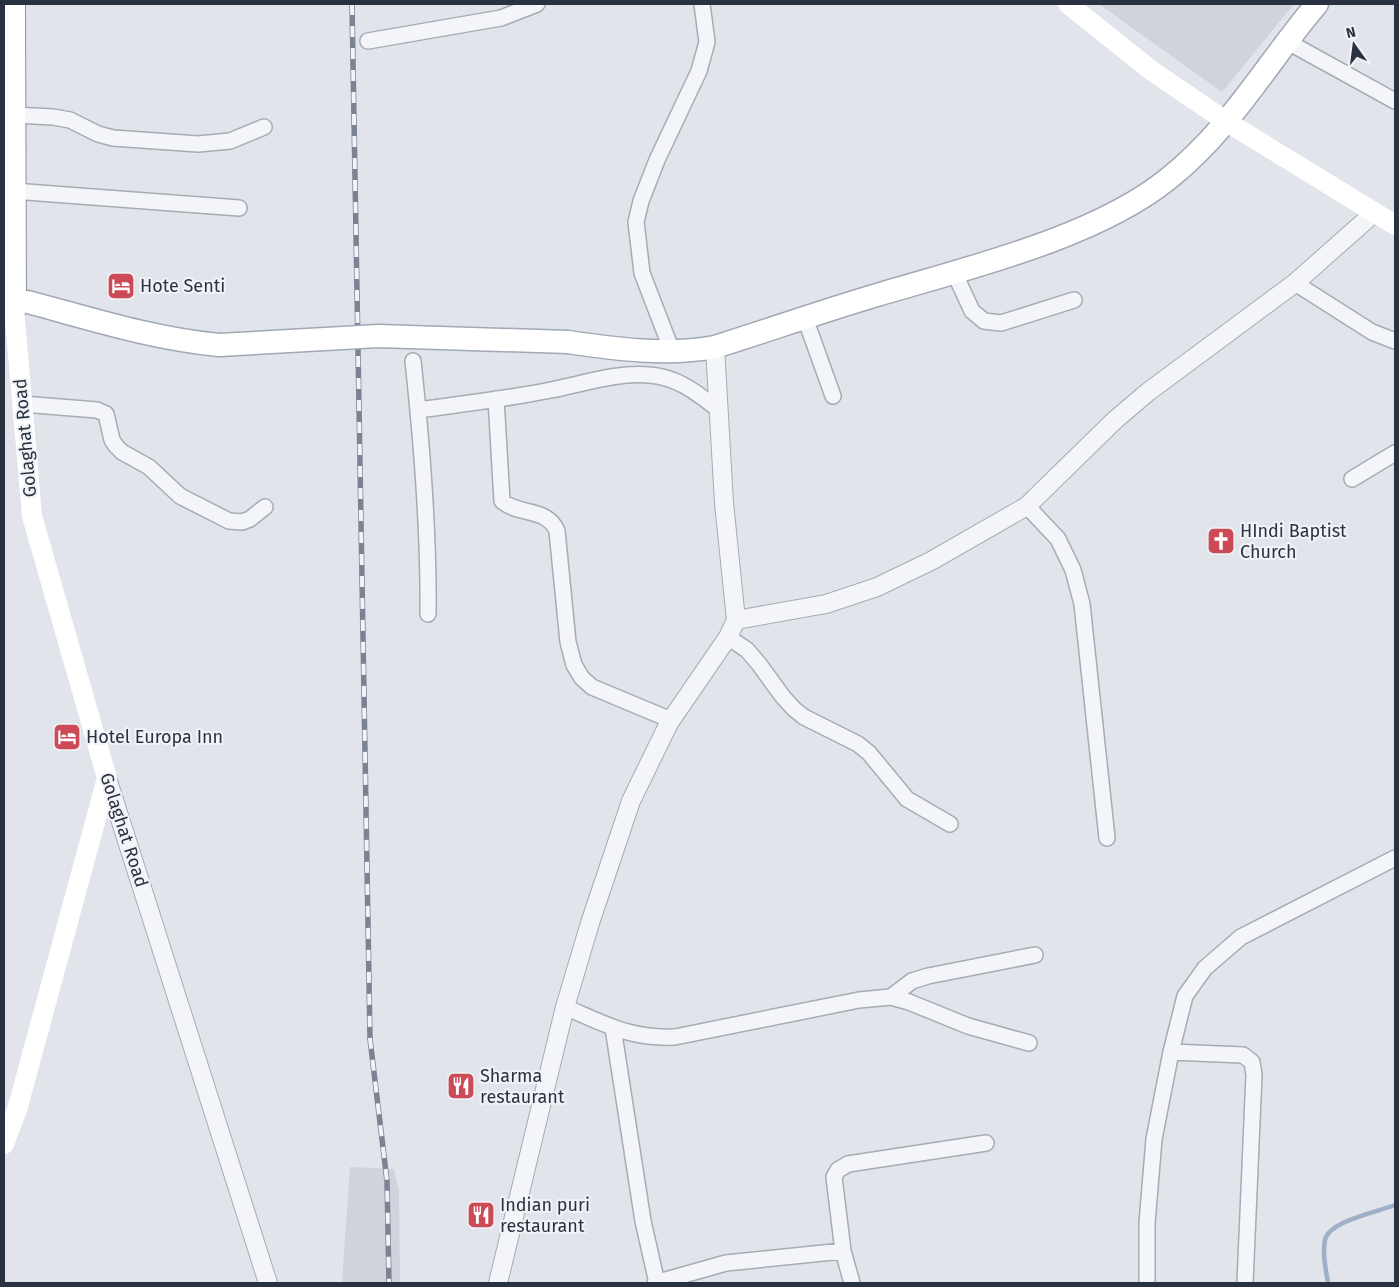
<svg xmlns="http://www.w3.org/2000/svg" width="1399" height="1287" viewBox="0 0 1399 1287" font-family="'Fira Sans',sans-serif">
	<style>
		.built { fill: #d0d3db }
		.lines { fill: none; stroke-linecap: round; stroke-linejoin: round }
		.stream { stroke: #9eafc8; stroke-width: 4.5 }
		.minor-casing { stroke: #a6abb4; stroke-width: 18 }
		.tertiary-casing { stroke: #a6abb4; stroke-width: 20 }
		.primary-casing { stroke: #a1a8b5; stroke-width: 25 }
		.trunk-casing { stroke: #8991a0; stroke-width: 26 }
		.minor { stroke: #f4f5f8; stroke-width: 15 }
		.tertiary { stroke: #f4f5f8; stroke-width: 18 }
		.secondary { stroke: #fff; stroke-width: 20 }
		.primary { stroke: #fff; stroke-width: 22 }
		.trunk { stroke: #fff; stroke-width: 24 }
		.rail-casing { stroke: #7b8393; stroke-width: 5.5 }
		.rail { stroke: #f1f3f7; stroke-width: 4; stroke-dasharray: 11; stroke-linecap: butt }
		.primary-bridge-casing { stroke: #a1a8b5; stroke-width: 25; stroke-linecap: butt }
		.primary-bridge { stroke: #fff; stroke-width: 22 }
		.labels { text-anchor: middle; stroke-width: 4; stroke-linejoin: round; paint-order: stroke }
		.poi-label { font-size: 18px; fill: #2a3141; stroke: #f1f3f7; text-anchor: start }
		.street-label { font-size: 18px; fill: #2a3141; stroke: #f1f3f7 }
	</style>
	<rect width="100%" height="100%" fill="#e1e4ea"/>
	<path class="built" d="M1099 4H1294L1222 92Z
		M350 1167 394 1169 399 1191 400 1283H342Z"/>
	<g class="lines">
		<path class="stream" d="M1328 1283C1326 1270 1322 1254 1325 1240 1329 1221 1377 1212 1395 1205"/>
		<defs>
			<path id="minor" d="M368 41 501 18 537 4
				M1288 42 1395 101
				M13 115 53 117 70 120 98 134 113 138 198 144 230 141 264 127
				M13 191 239 208
				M954 272 972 311 984 321 1001 323 1074 300
				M1295 283 1372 332 1395 341
				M805 318 833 396
				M672 351 642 273 636 222 641 201 657 160 699 71 707 42 702 4
				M413 361C422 445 429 529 428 614
				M496 399 502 501C519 516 547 507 557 531L568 642 574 665 582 678 592 687 671 720
				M22 404 97 410 106 414 112 440 116 446 122 452 149 467 180 496 229 521 242 522 250 519 265 507
				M418 410C462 404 507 399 551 390 582 384 617 372 649 375 678 377 697 393 719 410
				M1352 479 1395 453
				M1027 506 1058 539 1073 570 1082 604 1107 838
				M728 637 747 650 759 664 783 697 794 709 804 717 858 744 869 753 907 799 950 824
				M891 997 912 981 928 976 1035 955
				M565 1007C605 1024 630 1039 675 1037L859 1000 891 997 909 1002 968 1026 1029 1043
				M613 1028 643 1221 657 1283
				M1171 1052 1243 1055 1252 1062 1254 1075 1245 1283
				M655 1283 726 1263 843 1251
				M852 1283 843 1251 834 1177 838 1170 848 1164 986 1143
				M1147 1283V1223L1154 1139 1171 1052 1185 996 1205 968 1241 937 1395 858"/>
			<path id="tertiary" d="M736 620 826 604 877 587 931 561 1027 506 1115 420 1148 392 1295 283 1374 213
				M107 778 268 1283
				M498 1283 565 1007 590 923 631 801 669 723 728 637 736 620 724 503 715 347"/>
			<path id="primary" d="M28 302C91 319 154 339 219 345
				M568 342C616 349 667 356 715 347 769 330 823 311 877 295 967 268 1095 238 1168 179 1231 129 1266 64 1317 4"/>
			<path id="trunk" d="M13 4 14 308"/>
		</defs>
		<use href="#minor" class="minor-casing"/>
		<use href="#tertiary" class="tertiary-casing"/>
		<use href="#primary" class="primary-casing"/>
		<use href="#trunk" class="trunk-casing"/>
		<use href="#minor" class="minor"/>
		<use href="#tertiary" class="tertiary"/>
		<path class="secondary" d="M1068 4 1152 71 1227 122 1395 225
			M4 1144 17 1110 107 778 32 516 14 308"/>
		<use href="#primary" class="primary"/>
		<use href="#trunk" class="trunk"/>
		<defs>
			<path id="rail" d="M352 4 370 1039 387 1181 389 1283"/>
		</defs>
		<use href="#rail" class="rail-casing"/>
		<use href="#rail" class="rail"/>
		<defs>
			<path id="primary-bridge" d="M219 345 378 336 568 342"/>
		</defs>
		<use href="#primary-bridge" class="primary-bridge-casing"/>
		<use href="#primary-bridge" class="primary-bridge"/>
	</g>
	<defs>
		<symbol id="hotel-square" viewBox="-11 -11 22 22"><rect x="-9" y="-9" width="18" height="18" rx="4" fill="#cb4a55" stroke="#f1f3f7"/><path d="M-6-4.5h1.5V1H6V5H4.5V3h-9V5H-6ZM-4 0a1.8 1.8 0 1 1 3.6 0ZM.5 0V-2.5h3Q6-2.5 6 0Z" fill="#fff"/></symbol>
		<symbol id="church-square" viewBox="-11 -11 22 22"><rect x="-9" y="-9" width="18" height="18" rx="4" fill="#cb4a55" stroke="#f1f3f7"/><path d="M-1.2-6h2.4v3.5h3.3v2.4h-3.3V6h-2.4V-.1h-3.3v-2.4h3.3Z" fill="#fff"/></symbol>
		<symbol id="restaurant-square" viewBox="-11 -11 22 22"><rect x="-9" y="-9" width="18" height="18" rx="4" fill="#cb4a55" stroke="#f1f3f7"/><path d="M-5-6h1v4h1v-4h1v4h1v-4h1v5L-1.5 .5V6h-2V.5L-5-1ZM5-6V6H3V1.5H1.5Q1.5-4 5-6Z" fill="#fff"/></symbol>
	</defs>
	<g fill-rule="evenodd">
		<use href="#hotel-square" x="105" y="270" width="32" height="32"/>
		<use href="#church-square" x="1205" y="525" width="32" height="32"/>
		<use href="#hotel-square" x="51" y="721" width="32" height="32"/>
		<use href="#restaurant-square" x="445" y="1070" width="32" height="32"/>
		<use href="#restaurant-square" x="465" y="1199" width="32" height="32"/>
	</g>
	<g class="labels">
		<g class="poi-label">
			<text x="140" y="292">Hote Senti</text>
			<text x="1240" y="537">HIndi Baptist<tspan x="1240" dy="21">Church</tspan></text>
			<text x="86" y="743">Hotel Europa Inn</text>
			<text x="480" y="1082">Sharma<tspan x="480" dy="21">restaurant</tspan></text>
			<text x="500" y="1211">Indian puri<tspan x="500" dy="21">restaurant</tspan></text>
		</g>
		<g class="street-label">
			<text transform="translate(25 438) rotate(-95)" y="6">Golaghat Road</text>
			<text transform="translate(124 830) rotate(72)" y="6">Golaghat Road</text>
		</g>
	</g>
	<rect width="1399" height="1287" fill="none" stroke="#2a3141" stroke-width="10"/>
	<g transform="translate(1354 45) rotate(346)" stroke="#f1f3f7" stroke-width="4" paint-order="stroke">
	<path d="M0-4L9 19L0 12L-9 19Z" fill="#2a3141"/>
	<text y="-8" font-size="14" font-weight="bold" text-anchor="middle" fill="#2a3141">N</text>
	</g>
</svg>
